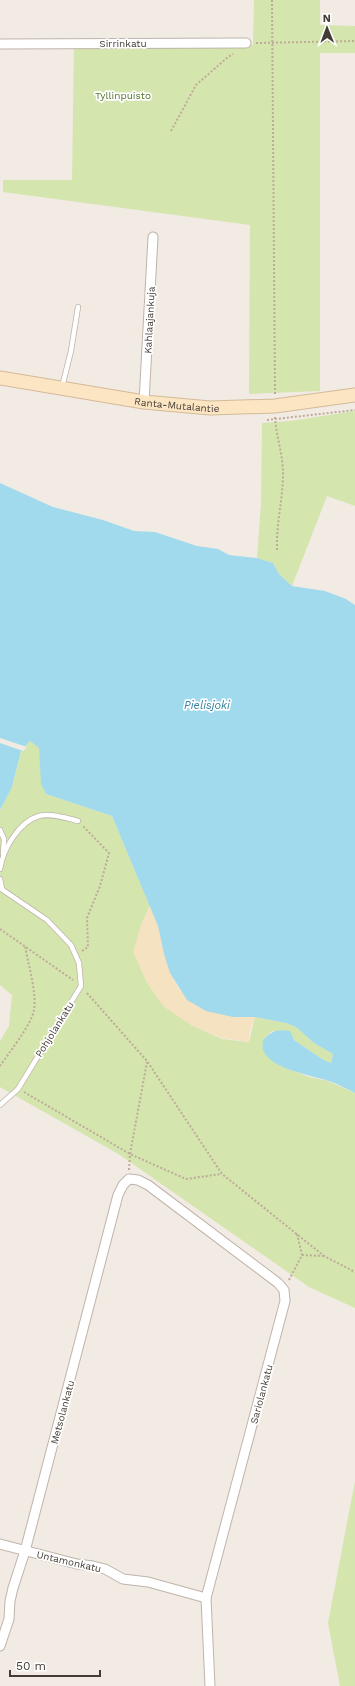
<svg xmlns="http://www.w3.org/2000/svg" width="355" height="1686" font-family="'Work Sans',sans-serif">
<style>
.green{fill:#d5e5ae}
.sand{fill:#f5e2c0}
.water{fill:#a2daed}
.pier{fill:#f1ebe4}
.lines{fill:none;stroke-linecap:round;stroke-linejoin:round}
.lane-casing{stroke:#bfb4aa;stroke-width:6}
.street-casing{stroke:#bfb4aa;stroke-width:11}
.secondary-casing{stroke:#d3ba98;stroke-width:15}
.path{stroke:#beab99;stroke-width:2;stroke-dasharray:2 2;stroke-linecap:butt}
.lane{stroke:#fff;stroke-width:4.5}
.street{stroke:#fff;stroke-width:9}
.secondary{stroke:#fce5c3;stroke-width:13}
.labels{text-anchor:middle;stroke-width:3.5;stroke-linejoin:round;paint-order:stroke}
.street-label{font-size:10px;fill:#433b34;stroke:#fff}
.park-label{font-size:10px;fill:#51722a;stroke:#fff}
.water-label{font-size:11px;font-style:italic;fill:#2f7f9b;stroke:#fff}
</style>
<rect width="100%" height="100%" fill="#f1ebe4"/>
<g class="green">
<path d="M 254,0 L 320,0 L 320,25 L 355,26 L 355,53 L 320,53 L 320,391 L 249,394 L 250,225 L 3,192 L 3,180 L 72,180 L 74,46 L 253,45 Z"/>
<path d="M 355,411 L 355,506 L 327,496 L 292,586 L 279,574 L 273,563 L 257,558 L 261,504 L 262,423 L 290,421 Z"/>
<path d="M 30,741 L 39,748 L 46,794 L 112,816 L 150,906 L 141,925 L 191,1025 L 222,1039 L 249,1042 L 255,1017 L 286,1023 L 296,1027 L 314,1043 L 333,1054 L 331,1063 L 322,1059 L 294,1040 L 272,1031 L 263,1040 L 281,1066 L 309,1077 L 328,1081 L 355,1093 L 355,1308 L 309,1287 L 120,1155 L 0,1087 L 0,1041 L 9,1026 L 12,995 L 0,985 L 0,810 L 12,787 L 21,751 Z"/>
<path d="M 355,1481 L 355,1686 L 340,1686 L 328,1623 Z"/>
</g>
<path class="sand" d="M 150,906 L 158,926 L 164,954 L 170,973 L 180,991 L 242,1017 L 255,1017 L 249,1034 L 249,1042 L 222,1038 L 191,1025 L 164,1007 L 147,983 L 133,952 L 141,925 Z"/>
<path class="water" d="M 0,483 L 53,507 L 103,520 L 134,531 L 155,532 L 197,546 L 218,549 L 229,555 L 257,558 L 273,563 L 279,574 L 292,586 L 325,591 L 346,599 L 355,605 L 355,1093 C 347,1089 338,1084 329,1081 C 312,1075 271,1070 263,1050 C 262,1047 263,1043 263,1040 C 272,1031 277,1029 290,1031 L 294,1040 L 322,1059 L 331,1063 L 333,1054 L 314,1043 L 296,1027 L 286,1023 L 255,1017 L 233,1017 L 206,1011 L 187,1000 L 170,973 L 164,954 L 158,926 L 112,816 L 46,794 L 41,784 L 39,748 L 30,741 L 21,751 L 12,787 L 0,810 Z"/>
<path class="pier" d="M 0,738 L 27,747 L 23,751 L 0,743 Z"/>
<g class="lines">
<g class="lane-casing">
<g id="lane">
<path d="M 62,387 L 71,351 L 78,307"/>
<path d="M 0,830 L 4,839 L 3,854"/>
<path d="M 0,869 C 3,850 18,822 39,816 C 51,813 67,818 78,821"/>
<path d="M 0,879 L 2,889"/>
<path d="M 0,888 L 47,920 L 71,945 L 79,963 L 81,986 L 18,1089 L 0,1105"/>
</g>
</g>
<g class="street-casing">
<g id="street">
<path d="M 0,44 L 246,43"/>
<path d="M 144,402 L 153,237"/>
<path d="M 0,1544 L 77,1564 L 93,1566 L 105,1569 L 123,1579 L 148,1582 L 206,1598"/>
<path d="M 0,1646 L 9,1619 L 10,1601 L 13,1588 L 25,1551 L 118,1195 L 123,1185 L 129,1179 L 138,1180 L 148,1185 L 278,1283 L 284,1290 L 285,1301 L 206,1598 L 210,1686"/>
</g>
</g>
<g class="secondary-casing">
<g id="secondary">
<path id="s1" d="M 0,378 L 144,402 L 210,408 L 275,406 L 355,395"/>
</g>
</g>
<g class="path">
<path d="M 272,0 L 275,395"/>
<path d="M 256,43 L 355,41"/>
<path d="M 171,131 L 196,85 L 228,57 L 233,54"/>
<path d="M 275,417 C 276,436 283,454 283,473 C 283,499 276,524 277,550"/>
<path d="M 267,420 L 355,410"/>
<path d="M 0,929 L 73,980"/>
<path d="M 82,951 L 88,947 L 87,918 L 100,886 L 109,853 L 83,826"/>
<path d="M 87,993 L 147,1061 L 222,1174 L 324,1256 L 355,1272"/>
<path d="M 0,1066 C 8,1054 32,1024 34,1010 C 37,994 28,963 25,946"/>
<path d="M 24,1092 L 130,1154 L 186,1179 L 221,1174"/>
<path d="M 129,1170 L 130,1154 L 147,1062"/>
<path d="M 297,1234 L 302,1255"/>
<path d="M 289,1280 L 302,1255 L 323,1256"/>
</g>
<use href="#lane" class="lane"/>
<use href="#street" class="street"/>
<use href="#secondary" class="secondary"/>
</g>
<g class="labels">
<g class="street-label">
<text x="123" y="47">Sirrinkatu</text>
<text transform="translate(149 320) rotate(-87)" y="4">Kahlaajankuja</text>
<text dy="4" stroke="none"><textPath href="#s1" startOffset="179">Ranta-Mutalantie</textPath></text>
<text transform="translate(54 1029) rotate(-58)" y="4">Pohjolankatu</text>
<text transform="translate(261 1394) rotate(-75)" y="4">Sariolankatu</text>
<text transform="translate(62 1412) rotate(-75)" y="4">Metsolankatu</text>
<text transform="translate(69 1561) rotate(13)" y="4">Untamonkatu</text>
</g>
<g class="park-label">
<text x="123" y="99">Tyllinpuisto</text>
</g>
<g class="water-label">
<text x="207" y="709">Pielisjoki</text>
</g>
</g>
<g transform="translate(327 28) rotate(359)" stroke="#ffffff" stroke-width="3" paint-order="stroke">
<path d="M0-3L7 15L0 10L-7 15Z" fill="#433b34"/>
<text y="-6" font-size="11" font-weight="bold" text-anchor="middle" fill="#433b34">N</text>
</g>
<path d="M10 1670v6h90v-6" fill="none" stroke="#433b34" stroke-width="2"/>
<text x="16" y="1670" font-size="12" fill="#433b34" stroke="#ffffff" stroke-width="3" paint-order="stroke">50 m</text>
</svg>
